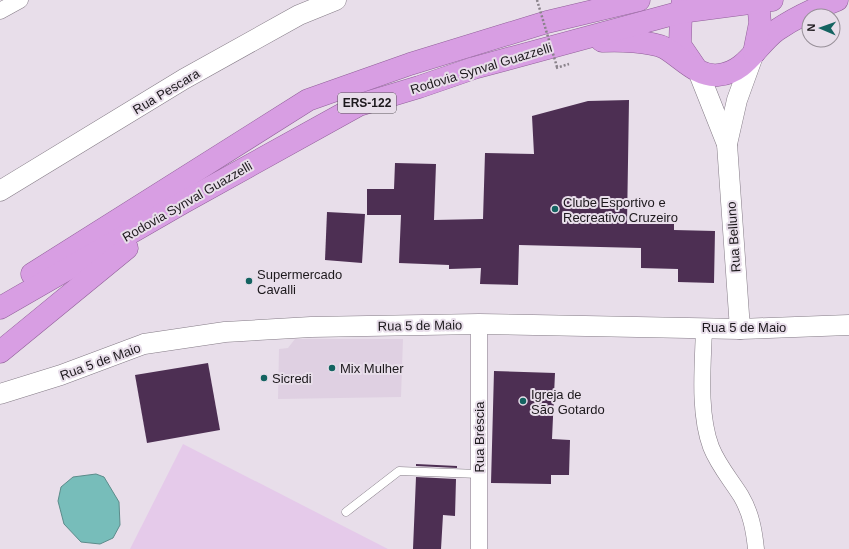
<svg xmlns="http://www.w3.org/2000/svg" width="849" height="549" font-family="Helvetica,sans-serif">
<style>
.built{fill:#dfd0e2}
.green{fill:#e5caea}
.water{fill:#77bdba;stroke:#5c8c8b}
.building{fill:#4d2f53}
.lines{fill:none;stroke-linecap:round;stroke-linejoin:round}
.service-casing{stroke:#847b86;stroke-width:9}
.minor-casing{stroke:#847b86;stroke-width:17}
.tertiary-casing{stroke:#847b86;stroke-width:21}
.trunk-casing{stroke:#905f99;stroke-width:23}
.path{stroke:#89828a;stroke-width:2.5;stroke-dasharray:2 2;stroke-linecap:butt}
.service{stroke:#fff;stroke-width:8}
.minor{stroke:#fff;stroke-width:16}
.tertiary{stroke:#fff;stroke-width:20}
.trunk{stroke:#d89ee3;stroke-width:22}
.path-bridge{stroke:#89828a;stroke-width:2.5;stroke-dasharray:2 2;stroke-linecap:butt}
.poi-dot{fill:#146361;stroke:#e8deea;stroke-width:1.5}
.labels{text-anchor:middle;stroke-width:4;stroke-linejoin:round;paint-order:stroke}
.shield{fill:#e8deea;stroke:#5a545a;stroke-width:1}
.shield-label{font-size:12px;font-weight:bold;fill:#1d191d}
.street-label{font-size:13px;fill:#1d191d;stroke:#e8deea}
.poi-label{font-size:13px;fill:#1d191d;stroke:#e8deea;text-anchor:start}
</style>
<rect width="100%" height="100%" fill="#e8deea"/>
<path class="built" d="M 295,339 L 403,339 L 401,397 L 278,399 L 279,349 L 288,348 Z"/>
<path class="green" d="M 183,444 L 388,549 L 130,549 Z"/>
<path class="water" d="M 96,474 L 104,477 L 119,502 L 120,525 L 113,538 L 100,544 L 81,542 L 64,524 L 58,501 L 61,487 L 73,477 Z"/>
<g class="building">
<path d="M 629,100 L 627,224 L 674,224 L 674,230 L 715,231 L 714,283 L 678,282 L 678,269 L 641,268 L 641,248 L 519,245 L 518,285 L 480,284 L 481,268 L 449,269 L 449,265 L 399,263 L 401,215 L 367,215 L 367,189 L 394,189 L 395,163 L 436,164 L 434,220 L 483,219 L 485,153 L 534,154 L 532,116 L 588,101 Z"/>
<path d="M 327,212 L 365,214 L 362,263 L 325,260 Z"/>
<path d="M 208,363 L 220,430 L 147,443 L 135,375 Z"/>
<path d="M 494,371 L 555,373 L 552,439 L 570,440 L 569,475 L 551,475 L 551,484 L 491,483 Z"/>
<path d="M 416,464 L 457,466 L 457,468 L 416,466 Z"/>
<path d="M 416,477 L 456,479 L 455,516 L 443,515 L 441,549 L 413,549 Z"/>
</g>
<g class="lines">
<g class="service-casing">
<path id="service" d="M 346,512 L 399,471 L 479,474"/>
</g>
<g class="minor-casing">
<g id="minor">
<path d="M 0,11 L 20,0"/>
<path d="M 704,328 C 703,365 698,412 711,447 C 718,465 731,480 741,496 C 751,513 754,530 756,549"/>
<path d="M 479,549 L 479,324"/>
</g>
</g>
<g class="tertiary-casing">
<g id="tertiary">
<path d="M 698,71 L 727,144 L 740,329"/>
<path d="M 727,144 L 737,100 L 754,53"/>
<path d="M 0,191 L 184,79 L 299,15 L 336,0"/>
<path d="M 0,394 L 61,375 L 144,344 L 225,332 L 311,327 L 479,324 L 740,329 L 849,325"/>
</g>
</g>
<g class="trunk-casing">
<g id="trunk">
<path d="M 683,0 L 681,12 L 680,45 L 695,67"/>
<path d="M 602,41 C 618,40 651,41 665,48 C 682,58 697,77 718,75 C 746,73 757,44 777,30 C 796,17 816,8 837,0"/>
<path d="M 754,53 L 760,23 L 758,0"/>
<path d="M 32,274 L 308,100 L 410,64 L 547,22 L 639,0"/>
<path d="M 0,308 L 184,202 L 359,105 L 419,87 L 474,68 L 681,12 L 772,0"/>
<path d="M 0,352 L 127,248"/>
</g>
</g>
<path class="path" d="M 556,68 L 569,64"/>
<use href="#service" class="service"/>
<use href="#minor" class="minor"/>
<use href="#tertiary" class="tertiary"/>
<use href="#trunk" class="trunk"/>
<path class="path-bridge" d="M 537,0 L 557,67"/>
</g>
<g class="poi-dot">
<circle cx="555" cy="209" r="4"/>
<circle cx="249" cy="281" r="4"/>
<circle cx="332" cy="368" r="4"/>
<circle cx="264" cy="378" r="4"/>
<circle cx="523" cy="401" r="4"/>
</g>
<g class="labels">
<rect class="shield" x="338" y="93" width="58" height="20" rx="3"/>
<g class="shield-label">
<text x="367" y="107">ERS-122</text>
</g>
<g class="street-label">
<text transform="translate(481 68) rotate(-17)" y="5">Rodovia Synval Guazzelli</text>
<text transform="translate(166 91) rotate(-31)" y="5">Rua Pescara</text>
<text transform="translate(187 201) rotate(-30)" y="5">Rodovia Synval Guazzelli</text>
<text transform="translate(733 237) rotate(-94)" y="5">Rua Belluno</text>
<text transform="translate(420 325) rotate(-1)" y="5">Rua 5 de Maio</text>
<text x="744" y="332">Rua 5 de Maio</text>
<text transform="translate(100 361) rotate(-20)" y="5">Rua 5 de Maio</text>
<text transform="translate(479 437) rotate(-90)" y="5">Rua Bréscia</text>
</g>
<g class="poi-label">
<text x="563" y="207">Clube Esportivo e<tspan x="563" dy="15">Recreativo Cruzeiro</tspan></text>
<text x="257" y="279">Supermercado<tspan x="257" dy="15">Cavalli</tspan></text>
<text x="340" y="373">Mix Mulher</text>
<text x="272" y="383">Sicredi</text>
<text x="531" y="399">Igreja de<tspan x="531" dy="15">São Gotardo</tspan></text>
</g>
</g>
<g transform="translate(821 28) rotate(272)"><circle r="19" fill="#e8deea" stroke="#978f98"/>
<path d="M0-3L7 15L0 10L-7 15Z" fill="#146361"/>
<text y="-6" font-size="11" font-weight="bold" text-anchor="middle" fill="#1d191d">N</text>
</g>
</svg>
